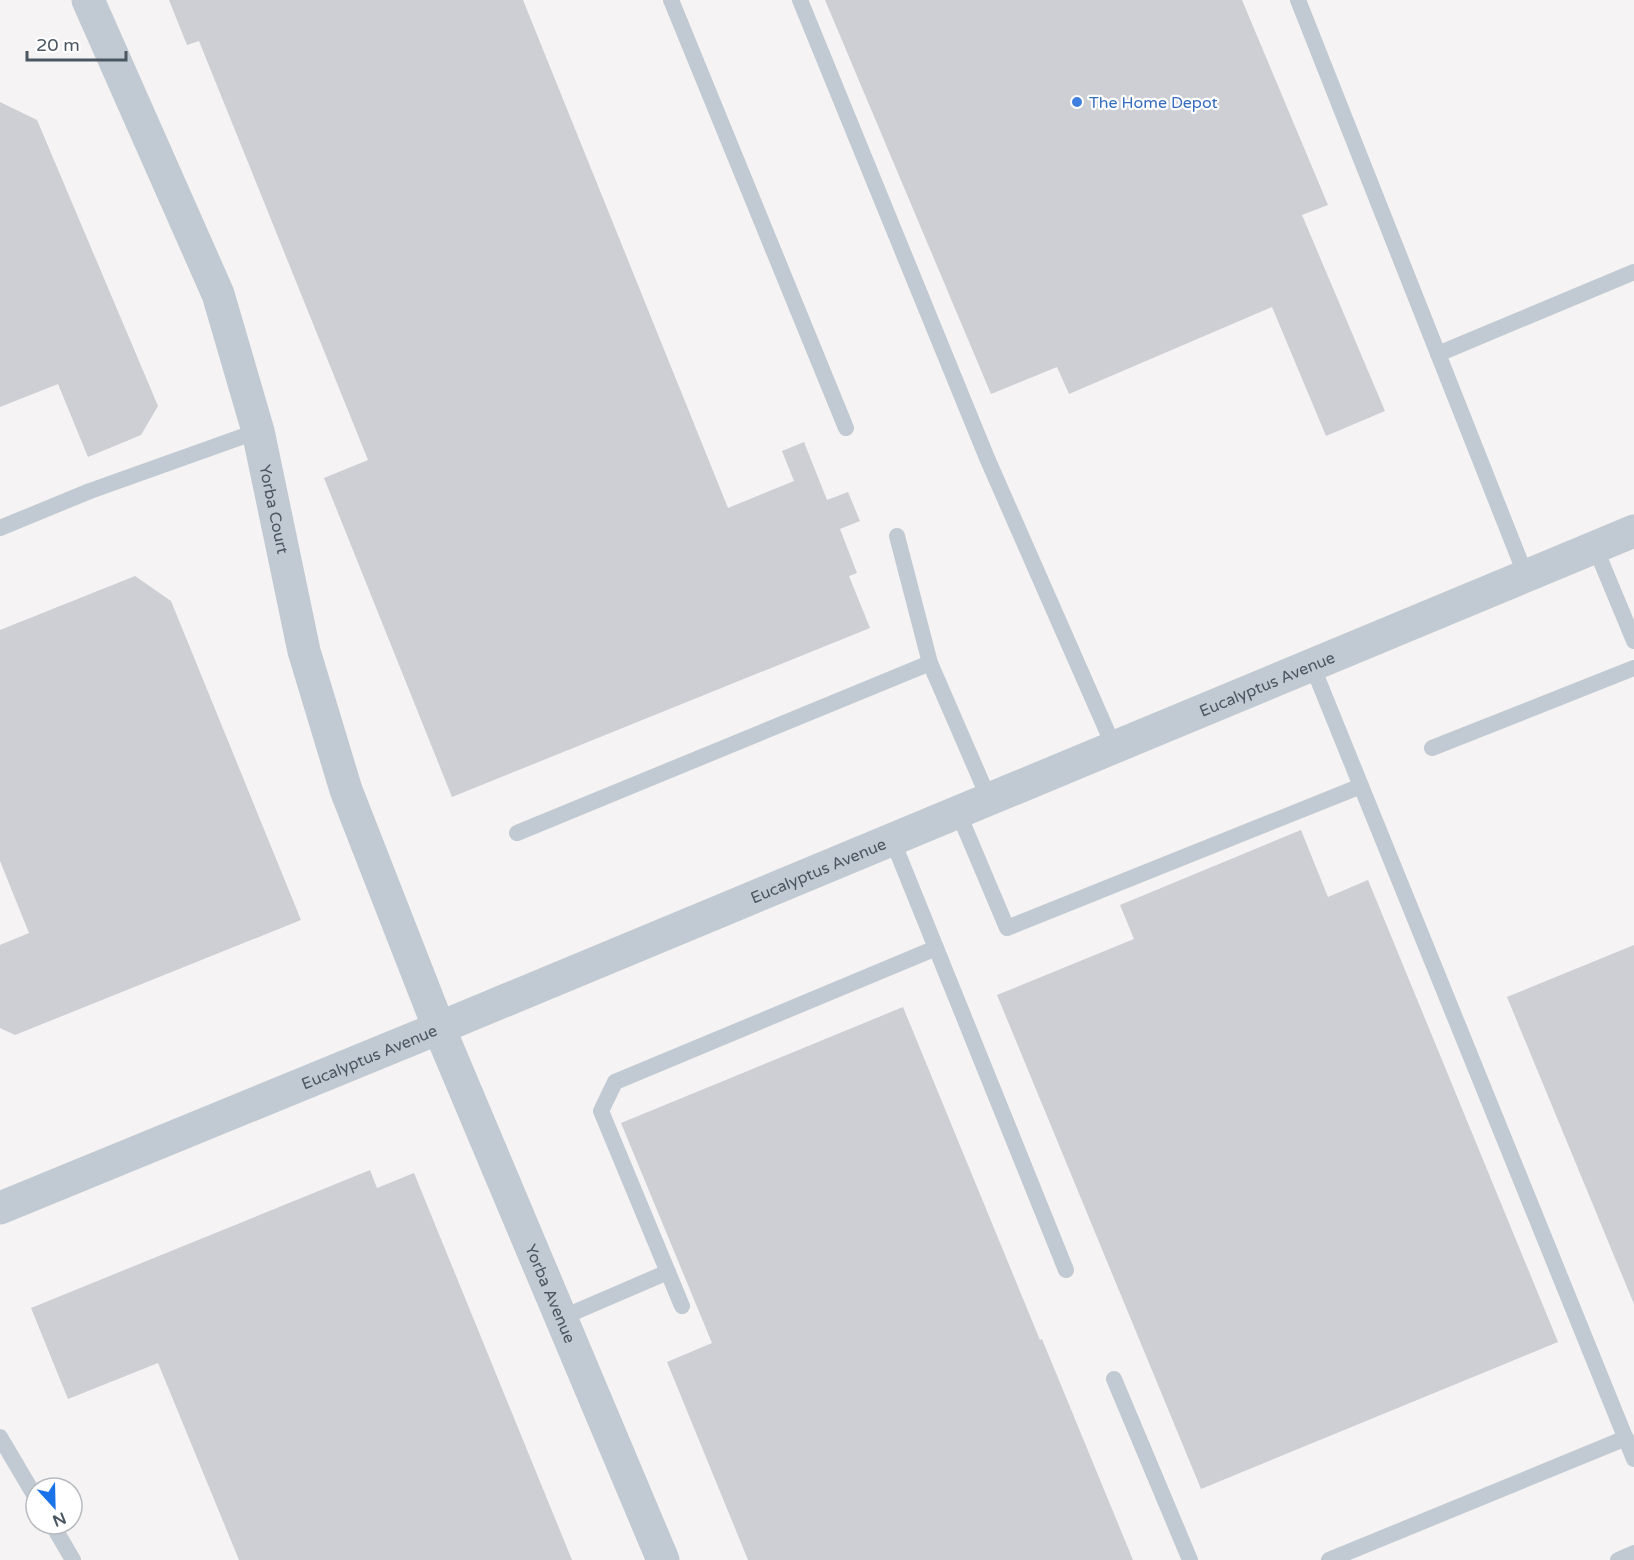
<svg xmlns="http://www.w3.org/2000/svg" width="1634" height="1560" font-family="'Varela Round',sans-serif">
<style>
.building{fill:#cdcfd5}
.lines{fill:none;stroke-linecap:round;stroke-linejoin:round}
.service{stroke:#c1cad2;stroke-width:16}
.minor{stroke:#c1cad2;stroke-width:33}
.tertiary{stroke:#c1cad2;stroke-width:33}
.shop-dot{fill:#3f7fe0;stroke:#fff;stroke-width:2}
.labels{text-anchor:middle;stroke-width:4.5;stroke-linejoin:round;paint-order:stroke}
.shop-label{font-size:16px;fill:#366cbe;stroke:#fff;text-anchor:start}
.street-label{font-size:16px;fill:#4a5661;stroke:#fff}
</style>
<rect width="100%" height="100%" fill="#f5f3f3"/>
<g class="building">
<path d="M 169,0 L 523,0 L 728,508 L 794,481 L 782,451 L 804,442 L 827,500 L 848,492 L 860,521 L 840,529 L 857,573 L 849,576 L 870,628 L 452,797 L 324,478 L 368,460 L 199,41 L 187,45 Z"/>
<path d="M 825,0 L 1242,0 L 1328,205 L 1302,215 L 1385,411 L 1326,436 L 1272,307 L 1069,394 L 1057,367 L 991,394 Z"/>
<path d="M 0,102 L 37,120 L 158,406 L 141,435 L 88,457 L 58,384 L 0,407 Z"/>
<path d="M 135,576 L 171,601 L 301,920 L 15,1035 L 0,1028 L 0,945 L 29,933 L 0,861 L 0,630 Z"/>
<path d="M 1301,830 L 1328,897 L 1368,880 L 1558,1342 L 1201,1489 L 997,995 L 1134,939 L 1120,905 Z"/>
<path d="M 1634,945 L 1634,1304 L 1507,997 Z"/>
<path d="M 903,1007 L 1040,1340 L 1042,1339 L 1133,1560 L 748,1560 L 667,1362 L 712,1343 L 621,1123 Z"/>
<path d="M 370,1170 L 377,1188 L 414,1173 L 572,1560 L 239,1560 L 158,1363 L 68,1399 L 31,1308 Z"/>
</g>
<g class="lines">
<g class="service">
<path d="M 671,0 L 846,428"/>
<path d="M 800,0 L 987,458 L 1114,747"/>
<path d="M 1298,0 L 1526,576"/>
<path d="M 1438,354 L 1634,272"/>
<path d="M 0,528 L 90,491 L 258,431"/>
<path d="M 897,536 L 930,663 L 989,799"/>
<path d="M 1595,547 L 1634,641"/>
<path d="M 1432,748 L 1634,668"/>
<path d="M 1361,786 L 1634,1459"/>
<path d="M 958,812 L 1007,928 L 1361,786 L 1312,665"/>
<path d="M 517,833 L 930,663"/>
<path d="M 936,948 L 1066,1270"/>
<path d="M 682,1306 L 601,1111 L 615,1082 L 936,948 L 892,839"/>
<path d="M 561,1318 L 668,1272"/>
<path d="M 1114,1379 L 1190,1560"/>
<path d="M 0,1437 L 36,1498"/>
<path d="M 52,1524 L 73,1560"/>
<path d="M 1329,1560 L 1626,1438"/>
<path d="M 1618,1560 L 1634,1553"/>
</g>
<path class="minor" id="s1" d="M 88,0 L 218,294 L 258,431 L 304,651 L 346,790 L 439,1028"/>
<g class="tertiary">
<path id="s2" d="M 439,1028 L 663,1560"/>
<path id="s3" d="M 0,1208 L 439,1028 L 1634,531"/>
</g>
</g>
<circle class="shop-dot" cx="1077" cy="102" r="6"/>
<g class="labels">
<g class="shop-label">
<text x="1089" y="108">The Home Depot</text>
</g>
<g class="street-label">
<text dy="6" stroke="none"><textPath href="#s1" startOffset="544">Yorba Court</textPath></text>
<text dy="6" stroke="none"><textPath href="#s3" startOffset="1371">Eucalyptus Avenue</textPath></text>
<text dy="6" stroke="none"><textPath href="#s3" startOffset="885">Eucalyptus Avenue</textPath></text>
<text dy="6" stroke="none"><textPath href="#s3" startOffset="399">Eucalyptus Avenue</textPath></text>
<text dy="6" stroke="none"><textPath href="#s2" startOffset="288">Yorba Avenue</textPath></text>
</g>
</g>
<g transform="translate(54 1506) rotate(158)"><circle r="28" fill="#ffffff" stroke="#b7bbc0" stroke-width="1.5"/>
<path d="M0-4.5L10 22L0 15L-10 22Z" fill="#1a73e8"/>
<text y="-9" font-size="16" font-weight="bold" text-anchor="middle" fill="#4a5661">N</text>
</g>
<path d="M27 51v9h99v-9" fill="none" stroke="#4a5661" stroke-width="3"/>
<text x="36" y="51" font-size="18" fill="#4a5661" stroke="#ffffff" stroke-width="4.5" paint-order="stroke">20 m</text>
</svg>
